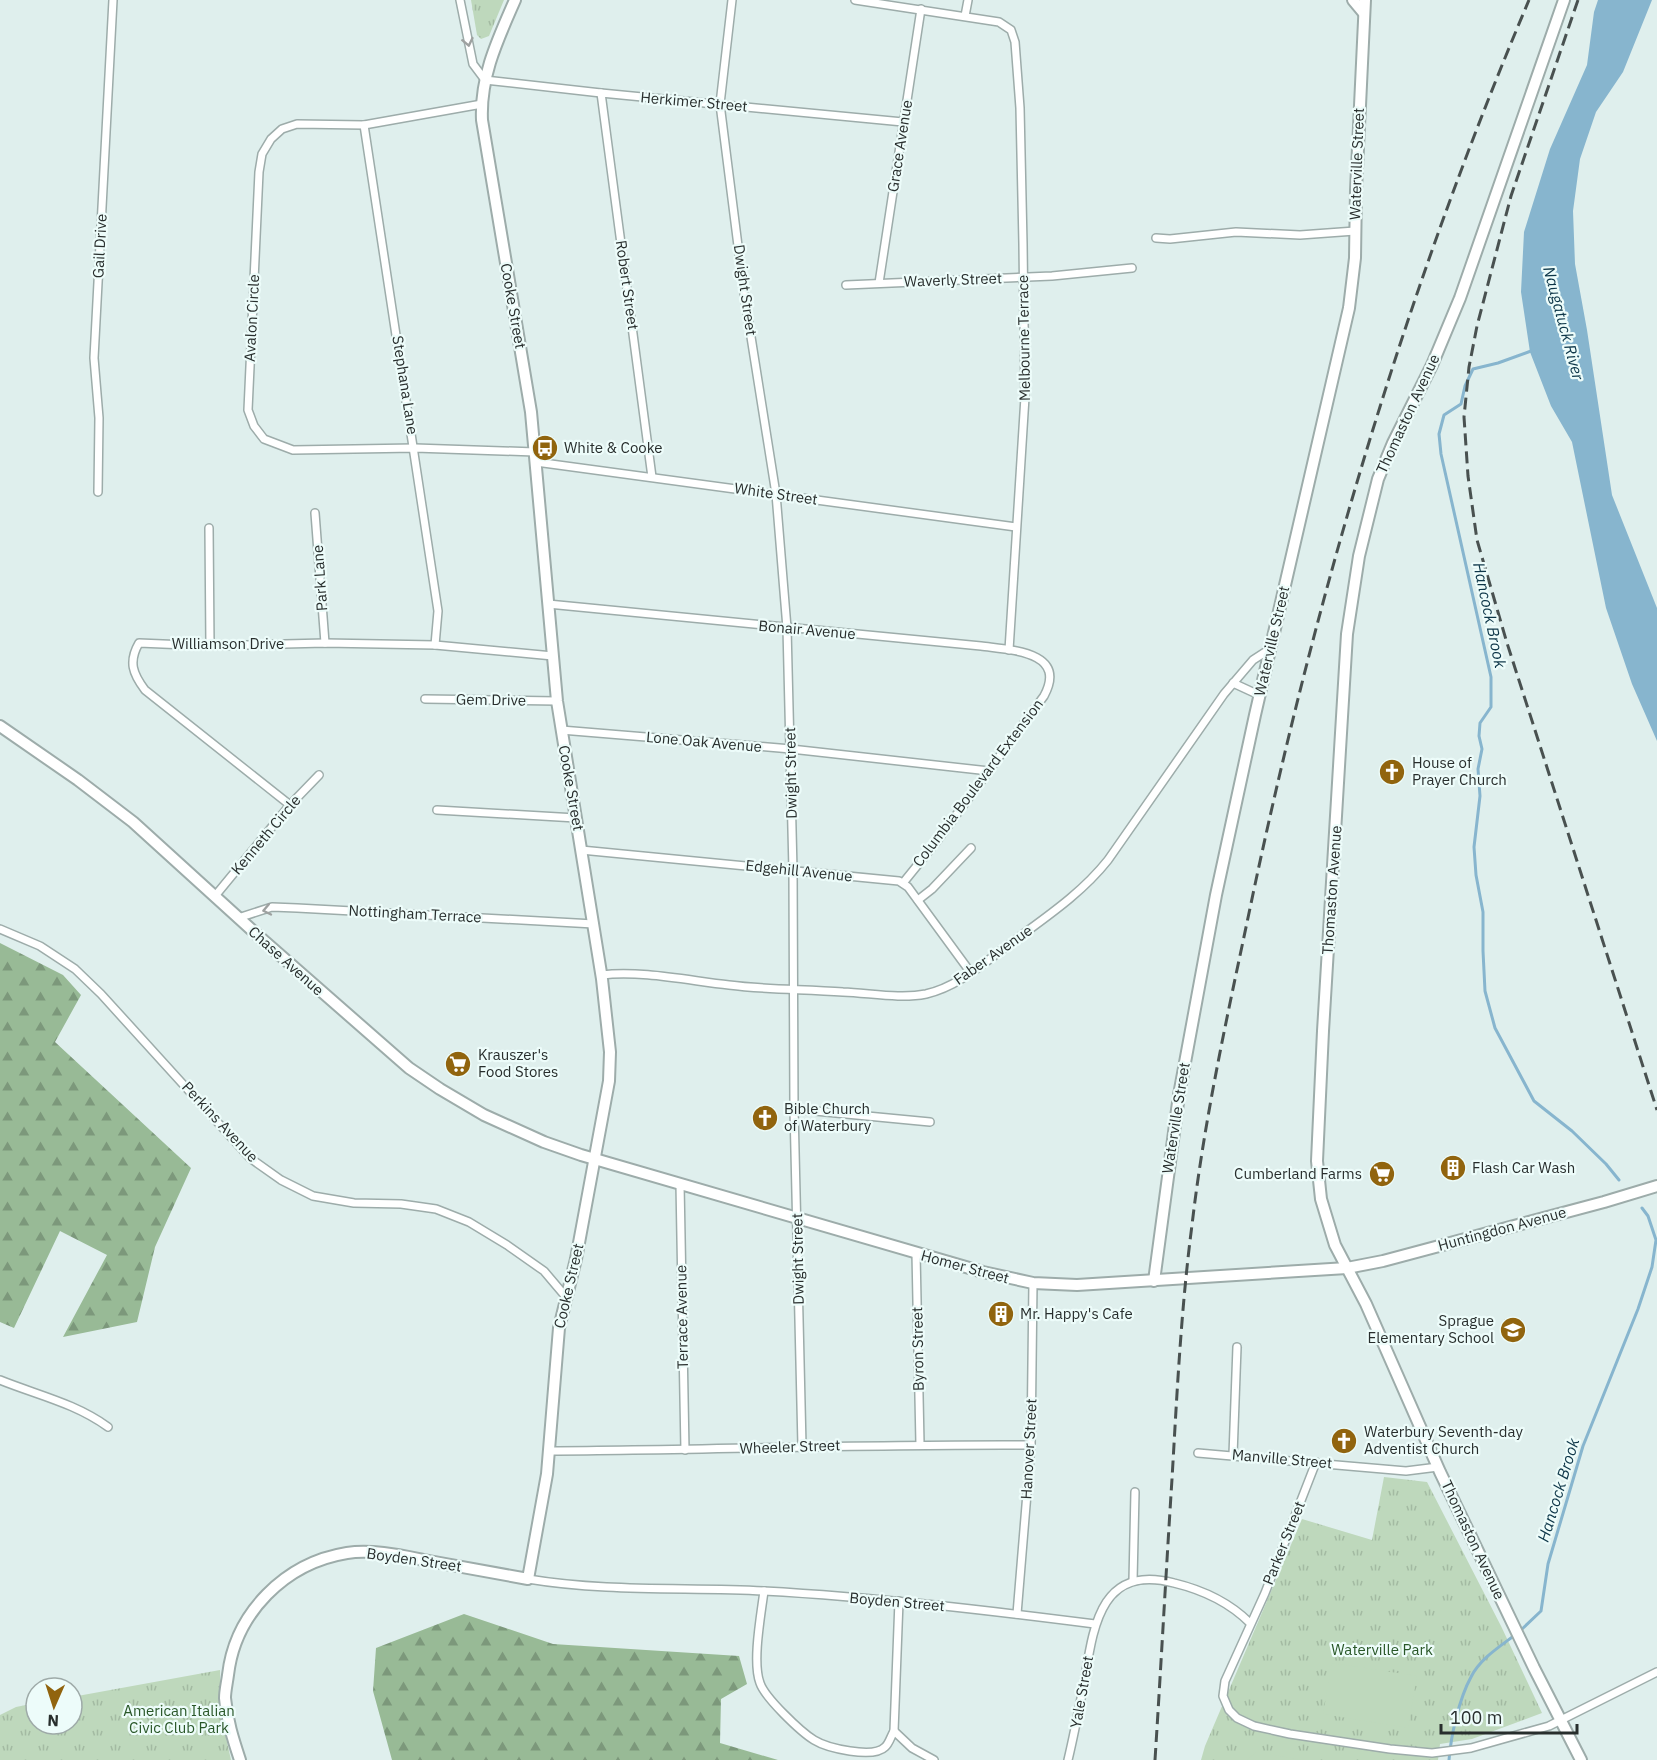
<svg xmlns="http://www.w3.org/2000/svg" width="1657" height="1760" font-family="'IBM Plex Sans',sans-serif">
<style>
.grass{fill:url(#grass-tufts)}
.forest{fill:url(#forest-firs)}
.garden{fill:#bed8bc}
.water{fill:#87b5ce}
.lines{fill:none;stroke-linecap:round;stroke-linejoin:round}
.stream{stroke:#87b5ce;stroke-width:3}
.street-casing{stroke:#9dacaa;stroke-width:10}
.secondary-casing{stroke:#9dacaa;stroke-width:14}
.street{stroke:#fff;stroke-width:7}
.secondary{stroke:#fff;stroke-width:10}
.rail{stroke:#495150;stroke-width:3;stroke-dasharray:12 6;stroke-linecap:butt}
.oneway{stroke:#9ea1a0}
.labels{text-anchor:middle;stroke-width:4.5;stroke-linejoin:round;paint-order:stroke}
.street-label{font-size:15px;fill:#282e2d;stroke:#edfcfa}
.poi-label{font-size:15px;fill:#282e2d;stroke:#edfcfa;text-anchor:start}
.park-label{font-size:15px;fill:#295728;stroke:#edfcfa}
.water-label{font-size:16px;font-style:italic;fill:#0d3648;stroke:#edfcfa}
</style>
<defs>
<pattern id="grass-tufts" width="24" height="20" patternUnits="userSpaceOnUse" patternTransform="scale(1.5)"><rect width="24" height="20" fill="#bed8bc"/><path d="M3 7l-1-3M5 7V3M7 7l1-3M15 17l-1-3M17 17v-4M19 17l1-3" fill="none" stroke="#a3baa2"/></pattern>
<pattern id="forest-firs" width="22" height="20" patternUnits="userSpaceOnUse" patternTransform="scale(1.5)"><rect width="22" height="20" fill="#98ba96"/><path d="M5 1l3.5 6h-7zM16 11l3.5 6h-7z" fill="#7c987b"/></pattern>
</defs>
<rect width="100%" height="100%" fill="#dfefed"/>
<g class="grass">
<path d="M 471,0 L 504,0 L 489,36 L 481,39 L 477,35 Z"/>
<path d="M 1384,1477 L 1427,1482 L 1501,1626 L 1542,1713 L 1472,1739 L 1440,1744 L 1438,1760 L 1201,1760 L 1205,1746 L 1302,1519 L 1372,1540 Z"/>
<path d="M 220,1670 L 221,1715 L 231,1760 L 0,1760 L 0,1715 L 16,1707 L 36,1703 L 36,1724 L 72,1724 L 72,1697 Z"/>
</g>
<g class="forest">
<path d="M 0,943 L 63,975 L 81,995 L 55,1042 L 191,1168 L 155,1247 L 137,1322 L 63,1337 L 107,1255 L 60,1231 L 14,1328 L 0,1322 Z"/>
<path d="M 464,1614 L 553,1644 L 739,1656 L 747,1684 L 721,1699 L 720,1743 L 778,1760 L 392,1760 L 373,1691 L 376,1648 Z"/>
</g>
<g class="garden">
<path d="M 1332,1663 L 1417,1676 L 1408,1728 L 1323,1714 Z"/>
<path d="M 1257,1752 L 1303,1760 L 1246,1760 Z"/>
</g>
<path class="water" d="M 1598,0 L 1652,0 L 1623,72 L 1596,112 L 1580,159 L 1573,211 L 1575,264 L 1587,330 L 1612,495 L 1657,608 L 1657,741 L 1632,684 L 1606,608 L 1572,442 L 1551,406 L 1530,352 L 1521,292 L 1524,232 L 1550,149 L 1587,65 L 1594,12 Z"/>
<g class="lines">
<g class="stream">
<path d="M 1531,351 L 1498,363 L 1473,369 L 1465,386 L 1461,404 L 1444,415 L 1439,434 L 1441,454 L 1491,677 L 1491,707 L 1480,723 L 1479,736 L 1482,749 L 1478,769 L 1480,796 L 1474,847 L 1476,875 L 1483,912 L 1483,951 L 1485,991 L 1495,1028 L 1534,1101 L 1572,1131 L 1606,1164 L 1619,1180"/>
<path d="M 1520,1631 L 1541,1611 L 1548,1564 L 1583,1446 L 1638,1309 L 1652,1267 L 1656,1240 L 1648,1216 L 1642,1208"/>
<path d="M 1449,1760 C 1451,1735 1459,1699 1471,1677 C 1480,1659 1499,1647 1515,1635"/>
</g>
<g class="street-casing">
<g id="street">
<path d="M 460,0 L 473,64 L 485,80 L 601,93 L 903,122"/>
<path d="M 732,0 L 720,104 L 744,293 L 776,494 L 787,628 L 793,870 L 794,1109 L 802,1446"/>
<path d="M 855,0 L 999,22 L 1011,30 L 1015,42 L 1020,108 L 1023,244 L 1025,397 L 1009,650"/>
<path d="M 965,16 L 968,0"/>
<path d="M 601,93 L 652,477"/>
<path d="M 482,104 L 364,125 L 297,124 L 282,129 L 271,139 L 262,154 L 259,172 L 248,410 L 254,426 L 264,439 L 293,450 L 415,448 L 535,452"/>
<path d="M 364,125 L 438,611 L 435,645"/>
<path d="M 1156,238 L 1170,239 L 1236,232 L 1300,235 L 1355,231"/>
<path d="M 879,283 L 921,9"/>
<path d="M 846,285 L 1052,276 L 1132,268"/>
<path d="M 536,462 L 1016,527"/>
<path d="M 98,492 L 99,418 L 94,358 L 113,0"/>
<path d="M 315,513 L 325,643"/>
<path d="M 209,528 L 210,646"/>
<path d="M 548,604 L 981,646 C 1010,650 1068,651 1044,696 L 937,841 L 903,883"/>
<path d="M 1233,683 L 1259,695"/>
<path d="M 425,699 L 557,701"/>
<path d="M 561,730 L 791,749 L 989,771"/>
<path d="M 290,805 L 145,690 C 133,674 128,662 139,643 L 210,646 L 325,643 L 435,645 L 553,656"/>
<path d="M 437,810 L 576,818"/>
<path d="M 581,850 L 899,881 L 908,887 L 971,973"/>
<path d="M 215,896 L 290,805 L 319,775"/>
<path d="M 918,900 L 932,889 L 971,848"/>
<path d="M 238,918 L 272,907 L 297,908 L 594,924"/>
<path d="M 0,929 L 40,946 L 75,969 L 101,994 L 250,1158 L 281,1180 L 313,1196 L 354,1203 L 401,1204 L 436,1209 L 469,1222 L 507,1245 L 544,1271 L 566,1297"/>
<path d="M 602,975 C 640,970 691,981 729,985 C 768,990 805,989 843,992 C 870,993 900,999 926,994 C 958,987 985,962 1011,943 C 1046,917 1081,894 1108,860 L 1224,694 L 1253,660 L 1270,649"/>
<path d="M 794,1109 L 930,1122"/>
<path d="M 680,1184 L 685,1450"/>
<path d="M 916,1253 L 920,1444"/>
<path d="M 0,1380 C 37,1395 75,1403 108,1427"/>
<path d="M 549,1451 C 710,1450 870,1444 1031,1445"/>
<path d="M 1198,1453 L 1406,1471 L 1438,1467"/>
<path d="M 1233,1455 L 1237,1347"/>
<path d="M 1316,1462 L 1265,1593 L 1225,1681 L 1223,1696 L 1229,1710 L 1237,1718 L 1254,1726 L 1290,1734 L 1390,1749 L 1432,1753 L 1471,1748 L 1549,1726 L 1657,1672"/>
<path d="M 528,1579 C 606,1592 685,1587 764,1591 C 875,1597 985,1610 1095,1624"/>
<path d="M 1133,1581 L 1135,1492"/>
<path d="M 764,1591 C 761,1615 752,1662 760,1683 C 765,1698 801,1732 814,1740 C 827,1748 873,1759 885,1747 C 889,1744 891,1736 894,1731 L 912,1748 L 934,1760"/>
<path d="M 1017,1614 L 1031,1445 L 1033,1283"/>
<path d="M 894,1731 L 899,1601"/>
<path d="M 1068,1760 C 1074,1735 1079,1709 1084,1683 C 1093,1630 1099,1563 1174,1583 C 1203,1590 1229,1602 1250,1623"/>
</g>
</g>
<g class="secondary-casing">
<g id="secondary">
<path d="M 1353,0 L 1363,12"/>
<path d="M 1564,0 L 1460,298 L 1432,365 L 1393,443 L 1378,479 L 1359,556 L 1347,634 L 1323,1031 L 1317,1161 L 1321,1199 L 1335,1245 L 1366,1304 L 1440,1472 L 1534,1668 L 1581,1760"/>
<path d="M 0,726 L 78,780 L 133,822 L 264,941 L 409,1068 L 440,1089 L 484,1115 L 544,1142 L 581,1155 L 983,1272 L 1033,1283 L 1077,1285 L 1347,1268 L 1383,1261 L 1604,1202 L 1657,1186"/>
<path d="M 1154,1281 L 1179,1095 L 1216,895 L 1255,715 L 1349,308 L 1355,258 L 1356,190 L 1365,0"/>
<path d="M 240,1760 C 233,1739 227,1720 225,1698 C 225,1691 227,1683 228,1675 C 235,1613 285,1563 347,1553 C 373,1549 403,1556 429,1561 C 462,1567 495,1573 528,1579 L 547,1474 L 559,1328 L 576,1259 L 609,1081 L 610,1052 L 602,979 L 557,701 L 531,412 L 482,120 C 480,76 498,39 515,0"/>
</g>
</g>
<use href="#street" class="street"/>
<use href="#secondary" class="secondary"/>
<g class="rail">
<path d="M 1578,0 L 1511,196 L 1477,326 L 1469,367 L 1464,417 L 1468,476 L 1477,540 L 1507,643 L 1657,1110"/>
<path d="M 1155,1760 C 1161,1666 1166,1572 1172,1479 C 1177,1394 1181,1309 1192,1225 C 1205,1113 1230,1004 1253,894 C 1318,588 1407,288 1529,0"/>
</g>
</g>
<defs><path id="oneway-chevron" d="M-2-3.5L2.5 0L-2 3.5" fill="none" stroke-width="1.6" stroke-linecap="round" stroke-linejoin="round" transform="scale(1.5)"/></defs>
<g class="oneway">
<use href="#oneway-chevron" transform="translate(468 42) rotate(78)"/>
<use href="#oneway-chevron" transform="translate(267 910) rotate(168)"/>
</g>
<defs>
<g id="bus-disc" transform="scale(1.35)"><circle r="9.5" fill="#91640e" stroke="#edfcfa"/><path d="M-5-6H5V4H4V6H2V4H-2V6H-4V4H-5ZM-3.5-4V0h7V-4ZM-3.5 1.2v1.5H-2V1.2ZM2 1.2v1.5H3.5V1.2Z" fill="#fff"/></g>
<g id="church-disc" transform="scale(1.35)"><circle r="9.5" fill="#91640e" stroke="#edfcfa"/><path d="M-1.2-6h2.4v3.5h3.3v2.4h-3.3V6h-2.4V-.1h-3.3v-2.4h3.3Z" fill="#fff"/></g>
<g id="supermarket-disc" transform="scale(1.35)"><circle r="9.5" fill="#91640e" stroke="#edfcfa"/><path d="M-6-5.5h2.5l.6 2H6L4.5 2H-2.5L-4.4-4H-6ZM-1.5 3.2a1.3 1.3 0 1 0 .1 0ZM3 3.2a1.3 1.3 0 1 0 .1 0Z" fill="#fff"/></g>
<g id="building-disc" transform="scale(1.35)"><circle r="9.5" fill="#91640e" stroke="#edfcfa"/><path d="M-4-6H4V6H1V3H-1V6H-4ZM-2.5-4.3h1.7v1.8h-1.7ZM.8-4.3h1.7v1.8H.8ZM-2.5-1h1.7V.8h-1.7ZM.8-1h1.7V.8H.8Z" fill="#fff"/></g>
<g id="school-disc" transform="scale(1.35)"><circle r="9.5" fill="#91640e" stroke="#edfcfa"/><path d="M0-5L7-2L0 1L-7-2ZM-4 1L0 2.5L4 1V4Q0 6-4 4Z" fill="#fff"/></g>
</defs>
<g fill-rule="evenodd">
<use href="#bus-disc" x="545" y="448"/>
<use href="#church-disc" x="1392" y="772"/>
<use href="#supermarket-disc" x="458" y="1064"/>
<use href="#church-disc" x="765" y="1118"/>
<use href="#building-disc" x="1453" y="1168"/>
<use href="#supermarket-disc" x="1382" y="1174"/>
<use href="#building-disc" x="1001" y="1314"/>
<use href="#school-disc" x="1513" y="1330"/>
<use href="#church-disc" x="1344" y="1441"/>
</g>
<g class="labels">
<g class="street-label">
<text transform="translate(694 102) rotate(5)" y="5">Herkimer Street</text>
<text transform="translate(900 146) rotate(-81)" y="5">Grace Avenue</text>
<text transform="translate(1357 164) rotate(-88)" y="5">Waterville Street</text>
<text transform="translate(100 246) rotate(-87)" y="5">Gail Drive</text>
<text transform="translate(953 280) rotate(-2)" y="5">Waverly Street</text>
<text transform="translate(627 285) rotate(82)" y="5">Robert Street</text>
<text transform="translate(745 290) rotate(82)" y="5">Dwight Street</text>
<text transform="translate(513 306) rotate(80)" y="5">Cooke Street</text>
<text transform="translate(252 318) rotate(-87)" y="5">Avalon Circle</text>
<text transform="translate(1024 338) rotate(-91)" y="5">Melbourne Terrace</text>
<text transform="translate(405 385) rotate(81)" y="5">Stephana Lane</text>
<text transform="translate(1408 414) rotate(-65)" y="5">Thomaston Avenue</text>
<text transform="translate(776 494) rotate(8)" y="5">White Street</text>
<text transform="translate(320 578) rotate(-94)" y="5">Park Lane</text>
<text transform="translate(807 630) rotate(5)" y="5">Bonair Avenue</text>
<text transform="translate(1272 641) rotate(-77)" y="5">Waterville Street</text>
<text x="228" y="649">Williamson Drive</text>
<text transform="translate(491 700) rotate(1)" y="5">Gem Drive</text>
<text transform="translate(704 742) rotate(5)" y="5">Lone Oak Avenue</text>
<text transform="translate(791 773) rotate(-91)" y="5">Dwight Street</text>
<text transform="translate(978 783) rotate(-53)" y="5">Columbia Boulevard Extension</text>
<text transform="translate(571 788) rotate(80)" y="5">Cooke Street</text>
<text transform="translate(266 835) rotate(-50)" y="5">Kenneth Circle</text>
<text transform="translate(799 871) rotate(6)" y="5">Edgehill Avenue</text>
<text transform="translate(1332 890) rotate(-86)" y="5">Thomaston Avenue</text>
<text transform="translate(415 914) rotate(3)" y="5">Nottingham Terrace</text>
<text transform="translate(993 955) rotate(-35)" y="5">Faber Avenue</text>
<text transform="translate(286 961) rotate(42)" y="5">Chase Avenue</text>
<text transform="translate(1176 1118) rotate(-81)" y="5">Waterville Street</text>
<text transform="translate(220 1122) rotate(47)" y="5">Perkins Avenue</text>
<text transform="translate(1502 1229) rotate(-15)" y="5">Huntingdon Avenue</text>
<text transform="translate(798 1259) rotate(-91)" y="5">Dwight Street</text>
<text transform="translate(965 1267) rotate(15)" y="5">Homer Street</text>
<text transform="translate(569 1286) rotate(-77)" y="5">Cooke Street</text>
<text transform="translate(682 1317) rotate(-91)" y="5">Terrace Avenue</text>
<text transform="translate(918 1349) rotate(-91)" y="5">Byron Street</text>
<text transform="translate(790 1447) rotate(-2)" y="5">Wheeler Street</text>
<text transform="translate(1029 1449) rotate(-87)" y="5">Hanover Street</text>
<text transform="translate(1282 1459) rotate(5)" y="5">Manville Street</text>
<text transform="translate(1473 1540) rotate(65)" y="5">Thomaston Avenue</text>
<text transform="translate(1284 1543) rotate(-68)" y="5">Parker Street</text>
<text transform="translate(414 1560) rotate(8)" y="5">Boyden Street</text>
<text transform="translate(897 1602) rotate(5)" y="5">Boyden Street</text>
<text transform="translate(1082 1692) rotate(-80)" y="5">Yale Street</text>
</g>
<g class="poi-label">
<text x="564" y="453">White &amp; Cooke</text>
<text x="1412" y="768">House of<tspan x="1412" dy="17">Prayer Church</tspan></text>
<text x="478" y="1060">Krauszer's<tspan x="478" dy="17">Food Stores</tspan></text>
<text x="784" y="1114">Bible Church<tspan x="784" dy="17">of Waterbury</tspan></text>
<text x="1472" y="1173">Flash Car Wash</text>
<text x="1362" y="1179" text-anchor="end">Cumberland Farms</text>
<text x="1020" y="1319">Mr. Happy's Cafe</text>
<text x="1494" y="1326" text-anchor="end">Sprague<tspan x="1494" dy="17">Elementary School</tspan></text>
<text x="1364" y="1437">Waterbury Seventh-day<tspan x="1364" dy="17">Adventist Church</tspan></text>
</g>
<g class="park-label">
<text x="1382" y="1655">Waterville Park</text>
<text x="179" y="1716">American Italian<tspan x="179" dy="17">Civic Club Park</tspan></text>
</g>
<g class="water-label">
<text transform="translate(1564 323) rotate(75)" y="6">Naugatuck River</text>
<text transform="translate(1490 615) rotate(78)" y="6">Hancock Brook</text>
<text transform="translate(1558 1490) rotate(-73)" y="6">Hancock Brook</text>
</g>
</g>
<g transform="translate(54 1706) rotate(183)"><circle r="28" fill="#edfcfa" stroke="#9eaaa8" stroke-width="1.5"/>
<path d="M0-4.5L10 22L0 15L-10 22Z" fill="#91640e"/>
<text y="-9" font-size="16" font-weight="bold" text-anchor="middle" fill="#282e2d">N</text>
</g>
<path d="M1441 1724v9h136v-9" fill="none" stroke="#282e2d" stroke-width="3"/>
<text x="1450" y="1724" font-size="18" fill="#282e2d" stroke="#edfcfa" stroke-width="4.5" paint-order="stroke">100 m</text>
</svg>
